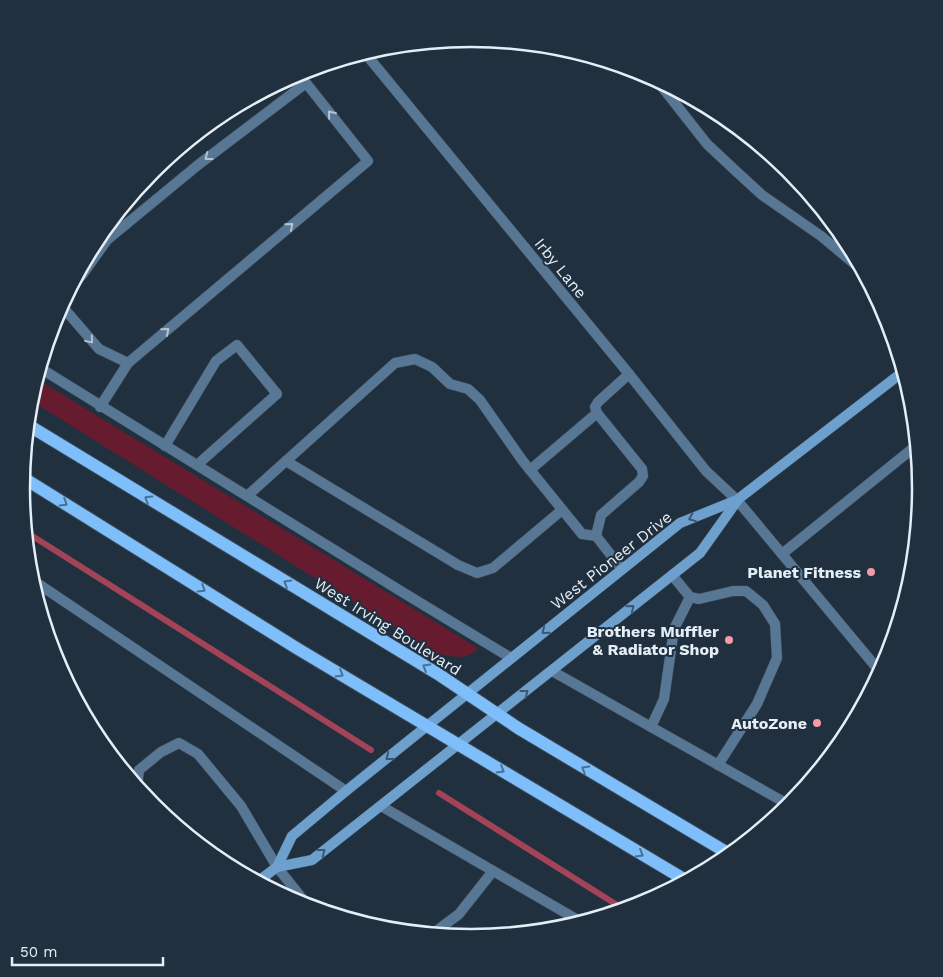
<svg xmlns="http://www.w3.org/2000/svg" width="943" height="977" font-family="'Work Sans',sans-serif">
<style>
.grass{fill:#661b2f}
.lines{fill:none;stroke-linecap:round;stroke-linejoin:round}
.stream{stroke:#a34358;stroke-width:6}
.service-casing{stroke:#3b4b59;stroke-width:11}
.minor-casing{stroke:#3b4b59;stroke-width:11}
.tertiary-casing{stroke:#3b4b59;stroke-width:11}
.secondary-casing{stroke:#3b4b59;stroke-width:11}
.primary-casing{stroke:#3b4b59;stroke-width:14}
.service{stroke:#587794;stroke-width:10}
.minor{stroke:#587794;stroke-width:10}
.tertiary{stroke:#587794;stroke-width:10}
.secondary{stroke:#6ea0ce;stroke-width:10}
.primary{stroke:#7ebffb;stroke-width:12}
.oneway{stroke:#b3c4d4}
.oneway2{stroke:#4a7094}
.oneway3{stroke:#3b5771}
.poi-dot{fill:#f39aa9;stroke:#20303f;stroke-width:2}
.labels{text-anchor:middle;stroke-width:4;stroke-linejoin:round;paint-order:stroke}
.street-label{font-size:16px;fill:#e4eef7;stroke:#20303f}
.poi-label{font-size:16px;font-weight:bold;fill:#e4eef7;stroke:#20303f;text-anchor:end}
.rim{fill:none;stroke:#e4eef7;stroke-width:2.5}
</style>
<rect width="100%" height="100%" fill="#20303f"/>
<path class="grass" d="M 37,379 L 478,648 C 467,662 450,656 435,653 L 30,400 Z"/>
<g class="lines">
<g class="stream">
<path d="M 26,532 L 371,750"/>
<path d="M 439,793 L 625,910"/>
</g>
<g class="service-casing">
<g id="service">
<path d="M 72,285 L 82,275 L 107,240 L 198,165 L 306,83 L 368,161 L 128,363 L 100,407"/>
<path d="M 61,305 L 99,349 L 128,363"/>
<path d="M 165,446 L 216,361 L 237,345 L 277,394 L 197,465"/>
<path d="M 286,461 L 458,565 L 477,573 L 493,568 L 562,510"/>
<path d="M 530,470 L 597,413"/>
<path d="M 247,496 L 395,363 L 415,359 L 432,367 L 450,384 L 468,389 L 480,400 L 522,460 L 582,534 L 596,536 L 622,569"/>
<path d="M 737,500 L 881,673"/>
<path d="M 596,536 L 601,515 L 639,482 L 643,476 L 642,469 L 597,413 L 595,407 L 598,402 L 629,374"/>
<path d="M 782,554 L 917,445"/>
<path d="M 672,575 L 690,597 L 699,599 L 733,591 L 746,591 L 763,605 L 775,624 L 777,658 L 757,704 L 718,765"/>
<path d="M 651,727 L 664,699 L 674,629 L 690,597"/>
<path d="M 137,787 L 139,770 L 161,752 L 179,743 L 198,754 L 241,806 L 277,867 L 309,907"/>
<path d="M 431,935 L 459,914 L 493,871"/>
</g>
</g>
<g class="minor-casing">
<path id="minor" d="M 655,78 L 707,144 L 738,173 L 762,195 L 821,236 L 863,271"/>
</g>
<g class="tertiary-casing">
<g id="tertiary">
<path d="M 365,53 L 629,374 L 706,471 L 737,500"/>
<path d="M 40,368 L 399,590 L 511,658"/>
<path d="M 31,579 L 346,791"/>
<path d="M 552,671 L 791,806"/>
<path d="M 381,806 L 583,923"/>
</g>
</g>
<g class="secondary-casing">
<g id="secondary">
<path d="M 277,867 L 312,860 L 700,553 L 737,501"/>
<path d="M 257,882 L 277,867 L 292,836 L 346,791 L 680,523 L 737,500 L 904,371"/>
</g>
</g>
<g class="primary-casing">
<g id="primary">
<path d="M 28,425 L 438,674 L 518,728 L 731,855"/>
<path d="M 22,477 L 298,649 L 687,881"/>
</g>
</g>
<use href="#service" class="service"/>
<use href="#minor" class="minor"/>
<use href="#tertiary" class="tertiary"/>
<use href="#secondary" class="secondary"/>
<use href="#primary" class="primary"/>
</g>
<defs><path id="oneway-chevron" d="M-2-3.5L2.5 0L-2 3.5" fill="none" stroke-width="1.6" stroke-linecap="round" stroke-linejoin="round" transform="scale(1.25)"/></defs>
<g class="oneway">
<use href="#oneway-chevron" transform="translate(331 114) rotate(-129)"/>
<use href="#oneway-chevron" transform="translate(208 157) rotate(143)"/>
<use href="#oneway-chevron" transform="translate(290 226) rotate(-40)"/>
<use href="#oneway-chevron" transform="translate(166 331) rotate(-40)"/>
<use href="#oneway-chevron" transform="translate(90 340) rotate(50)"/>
</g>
<g class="oneway2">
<use href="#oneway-chevron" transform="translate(148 499) rotate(-148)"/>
<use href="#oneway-chevron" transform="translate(64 503) rotate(32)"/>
<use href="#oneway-chevron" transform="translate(287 583) rotate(-149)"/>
<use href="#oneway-chevron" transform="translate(202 589) rotate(32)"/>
<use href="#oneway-chevron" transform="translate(426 667) rotate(-149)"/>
<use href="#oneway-chevron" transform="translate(340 674) rotate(31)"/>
<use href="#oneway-chevron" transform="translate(585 769) rotate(-149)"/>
<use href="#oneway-chevron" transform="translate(501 770) rotate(31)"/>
<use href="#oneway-chevron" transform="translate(640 854) rotate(31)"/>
</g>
<g class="oneway3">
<use href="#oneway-chevron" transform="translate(692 518) rotate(158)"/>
<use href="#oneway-chevron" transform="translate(631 608) rotate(-39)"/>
<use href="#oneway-chevron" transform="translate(545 631) rotate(141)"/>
<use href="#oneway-chevron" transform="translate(525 693) rotate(-38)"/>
<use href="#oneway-chevron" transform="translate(389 757) rotate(142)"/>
<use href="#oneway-chevron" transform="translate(322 852) rotate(-38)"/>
</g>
<g class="poi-dot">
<circle cx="871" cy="572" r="5"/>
<circle cx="729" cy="640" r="5"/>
<circle cx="817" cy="723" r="5"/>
</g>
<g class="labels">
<g class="street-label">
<text transform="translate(561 268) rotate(51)" y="6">Irby Lane</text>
<text transform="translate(611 560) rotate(-38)" y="6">West Pioneer Drive</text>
<text transform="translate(388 626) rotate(32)" y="6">West Irving Boulevard</text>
</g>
<g class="poi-label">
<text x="861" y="578">Planet Fitness</text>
<text x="719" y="637">Brothers Muffler<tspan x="719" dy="18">&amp; Radiator Shop</tspan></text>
<text x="807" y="729">AutoZone</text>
</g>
</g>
<path d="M0 0H943V977H0ZM30 488a441 441 0 1 1 882 0a441 441 0 1 1-882 0Z" fill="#20303f" fill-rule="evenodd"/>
<path class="rim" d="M30 488a441 441 0 1 1 882 0a441 441 0 1 1-882 0Z"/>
<path d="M12 957v8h151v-8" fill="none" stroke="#e4eef7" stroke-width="2.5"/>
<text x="20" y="957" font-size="15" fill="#e4eef7" stroke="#20303f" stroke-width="4" paint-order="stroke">50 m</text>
</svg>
